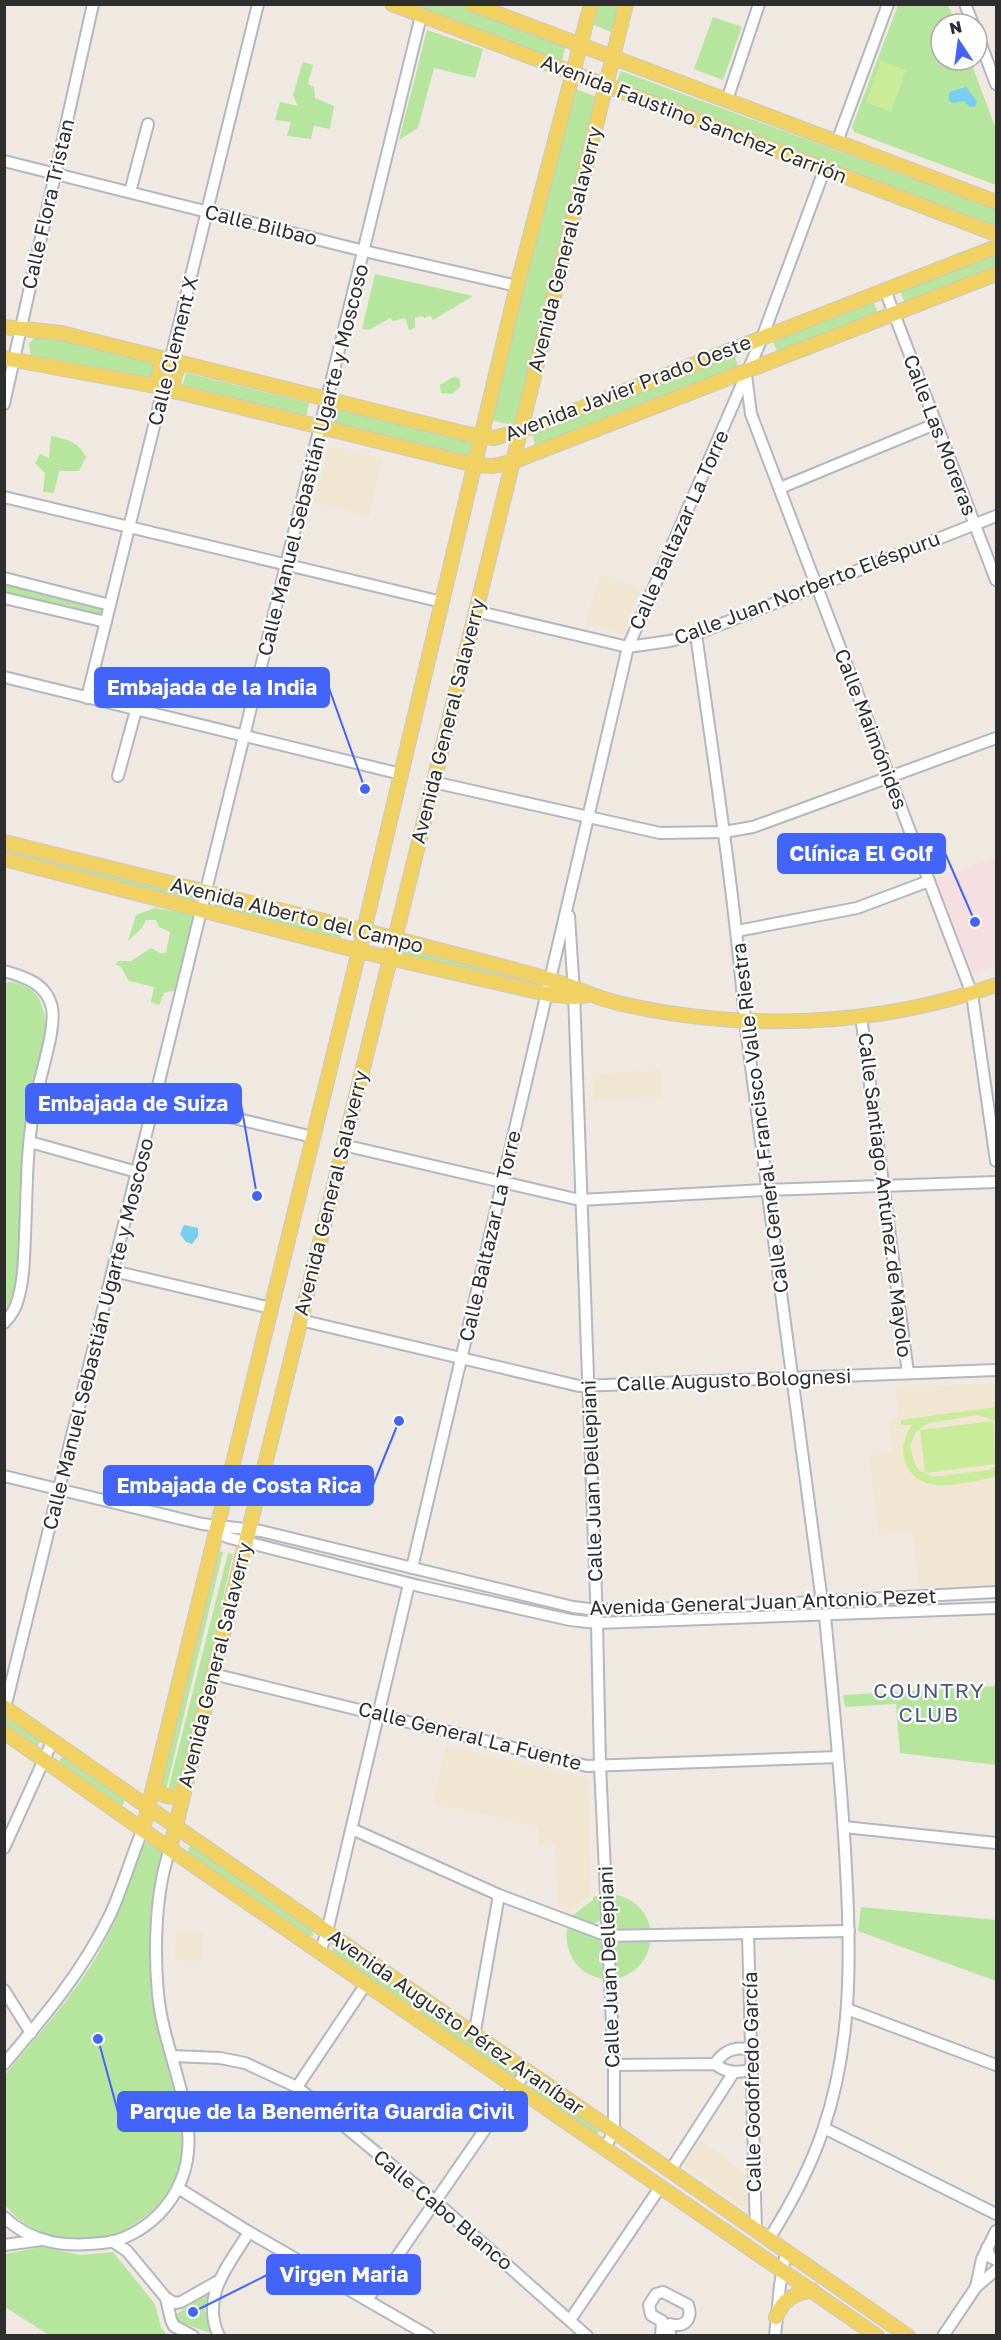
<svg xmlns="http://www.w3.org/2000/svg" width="1001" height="2340" font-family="'Golos Text',sans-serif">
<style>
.education{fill:#f0e6d1}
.medical{fill:#f5dfe0}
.green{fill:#b6e59e}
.pitch{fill:#c9ec9a}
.water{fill:#75cff0}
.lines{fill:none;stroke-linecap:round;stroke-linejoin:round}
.minor-casing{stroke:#b4b7c1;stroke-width:14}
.major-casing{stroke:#c9c9c9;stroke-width:16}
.minor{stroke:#fff;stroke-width:10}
.major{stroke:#f2d163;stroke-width:14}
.labels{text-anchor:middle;stroke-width:4.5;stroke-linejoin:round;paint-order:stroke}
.street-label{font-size:20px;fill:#2e2e2e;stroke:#fff}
.neighbourhood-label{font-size:21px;letter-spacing:1.5px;fill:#4d5680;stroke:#fff}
.leader{fill:none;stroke:#4264fb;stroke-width:2}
.callout-dot{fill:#4264fb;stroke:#fff;stroke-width:2}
.callout{fill:#4264fb;stroke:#4264fb;stroke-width:2}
.callout-label{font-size:21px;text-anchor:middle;font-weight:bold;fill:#fff}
</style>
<rect width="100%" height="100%" fill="#efe9e1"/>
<g class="education">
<path d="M 329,446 L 382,459 L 369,516 L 314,503 Z"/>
<path d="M 601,575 L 640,588 L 623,634 L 585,624 Z"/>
<path d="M 661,1070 L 662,1097 L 594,1101 L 592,1074 Z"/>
<path d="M 996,1383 L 996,1584 L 919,1588 L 912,1531 L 879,1535 L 869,1455 L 893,1451 L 889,1421 L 898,1420 L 896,1387 Z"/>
<path d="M 446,1746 L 588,1778 L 591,1896 L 569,1911 L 558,1907 L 555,1845 L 539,1846 L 538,1827 L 433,1803 Z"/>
<path d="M 176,1931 L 203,1933 L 202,1962 L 175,1961 Z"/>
<path d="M 701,2140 L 751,2178 L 751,2205 L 746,2209 L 683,2164 Z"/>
</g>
<path class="medical" d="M 996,857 L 996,966 L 973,974 L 935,878 Z"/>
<g class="green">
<path d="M 413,5 L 461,5 L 566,44 L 562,61 Z"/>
<path d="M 596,5 L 623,5 L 616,34 L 592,24 Z"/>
<path d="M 898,5 L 948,5 L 956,24 L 941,24 L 941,60 L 970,60 L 996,129 L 996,185 L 854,132 L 852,127 Z"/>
<path d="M 713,17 L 742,27 L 723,80 L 694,69 Z"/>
<path d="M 427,30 L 483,49 L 475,78 L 434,68 L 418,128 L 399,140 Z"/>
<path d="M 303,62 L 313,65 L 308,84 L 314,87 L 315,98 L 334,106 L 330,129 L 314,126 L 311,139 L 287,136 L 291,122 L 275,120 L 280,102 L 298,106 L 293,95 Z"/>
<path d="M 621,71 L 995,209 L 996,225 L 992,225 L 616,83 Z"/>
<path d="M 576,89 L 599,98 L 516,426 L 490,420 Z"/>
<path d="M 996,253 L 996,267 L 905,303 L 899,288 Z"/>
<path d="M 375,274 L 473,296 L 433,320 L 430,315 L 425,318 L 421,316 L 415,318 L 415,328 L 409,330 L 405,318 L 393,321 L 390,318 L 369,330 L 362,329 Z"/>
<path d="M 873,301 L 878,313 L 779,355 L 773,342 Z"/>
<path d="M 36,335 L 157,362 L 153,381 L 31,356 L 29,344 Z"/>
<path d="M 734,355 L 739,368 L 535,447 L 533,433 Z"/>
<path d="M 186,373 L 309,403 L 306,417 L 182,387 Z"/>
<path d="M 453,377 L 459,378 L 461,386 L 452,394 L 441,393 L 440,385 Z"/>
<path d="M 343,407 L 473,438 L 468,459 L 338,428 L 334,422 L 337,409 Z"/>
<path d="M 51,436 C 68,440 78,441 86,457 L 79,471 L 59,471 L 54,493 L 43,492 L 45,473 L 35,463 L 40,454 L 49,458 Z"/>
<path d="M 5,578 L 108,604 L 106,620 L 5,597 Z"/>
<path d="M 4,847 L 197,893 L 194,907 L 5,858 Z"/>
<path d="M 217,897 L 343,931 L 340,940 L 214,910 Z"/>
<path d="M 155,908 L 196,915 L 176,990 L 164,993 L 159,1005 L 151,1002 L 154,987 L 129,981 L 121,967 L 116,964 L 118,961 L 131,961 L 151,948 L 160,953 L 166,953 L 170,932 L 159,927 L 156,920 L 146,920 L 142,928 L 128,941 L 136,915 Z"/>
<path d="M 405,945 L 524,973 L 522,983 L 400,956 Z"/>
<path d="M 12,982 C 74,992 31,1086 25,1123 C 21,1162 24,1292 5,1316 L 4,983 Z"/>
<path d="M 214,1550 L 223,1552 L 166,1790 L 156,1782 Z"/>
<path d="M 228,1553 L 233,1554 L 181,1784 L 172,1790 L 168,1790 Z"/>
<path d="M 996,1686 L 996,1765 L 900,1753 L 896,1704 L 845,1707 L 843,1695 Z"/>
<path d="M 4,1714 L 42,1739 L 37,1747 L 5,1726 Z"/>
<path d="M 63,1756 L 125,1799 L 122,1807 L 59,1761 Z"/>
<path d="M 149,1841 L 163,1849 C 163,1870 155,1891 153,1912 C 150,1933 150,1955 151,1976 C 153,1998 157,2021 162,2043 C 176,2105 207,2173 143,2218 C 127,2230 114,2237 94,2239 C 85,2239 75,2241 66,2240 C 43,2237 19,2223 5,2205 L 5,2075 C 39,2033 78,1992 104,1943 C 120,1913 130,1878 143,1845 Z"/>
<path d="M 193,1846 L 309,1927 L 314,1935 L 309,1936 L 190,1856 L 188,1852 L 189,1847 Z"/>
<path d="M 611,1894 C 633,1897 648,1911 651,1932 L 612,1933 Z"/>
<path d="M 601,1895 L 601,1920 L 593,1924 L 572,1916 L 593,1900 L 593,1897 Z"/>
<path d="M 861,1907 L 996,1920 L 996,1981 L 858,1931 Z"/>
<path d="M 568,1924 C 608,1941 603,1936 604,1979 C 576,1975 562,1950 568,1924 Z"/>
<path d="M 614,1940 L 651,1940 C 648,1960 635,1975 615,1979 Z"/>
<path d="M 334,1945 L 520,2073 L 516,2077 L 510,2077 L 336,1956 L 332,1951 Z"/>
<path d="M 535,2083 L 602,2129 L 596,2135 L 531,2090 Z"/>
<path d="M 42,2247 L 81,2255 L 113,2252 L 155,2304 L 161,2328 L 167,2335 L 49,2335 L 5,2307 L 5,2254 Z"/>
<path d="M 208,2293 L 205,2310 L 210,2333 L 177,2321 L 177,2314 Z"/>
</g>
<g class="pitch">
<path d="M 881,61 L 906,70 L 891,112 L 866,102 Z"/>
<path d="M 996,1407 L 996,1421 L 977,1415 L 928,1423 L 915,1433 L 910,1446 L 915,1465 L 920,1471 L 933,1477 L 988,1470 L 996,1466 L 996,1476 L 990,1478 C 963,1483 921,1497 906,1464 C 900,1450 904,1437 912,1425 L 901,1425 L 901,1420 Z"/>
<path d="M 993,1421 L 996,1464 L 925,1473 L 920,1430 Z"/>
</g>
<g class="water">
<path d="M 966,87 L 977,101 L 975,107 L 970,107 L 964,101 L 954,103 L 949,101 L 949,92 Z"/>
<path d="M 184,1225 L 198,1228 L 198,1236 L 192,1244 L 186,1242 L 180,1234 Z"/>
</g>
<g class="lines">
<g class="minor-casing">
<g id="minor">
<path d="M 965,4 L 973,24"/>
<path d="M 977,34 L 996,84"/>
<path d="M 727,100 L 759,4"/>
<path d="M 837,142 L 888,4"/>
<path d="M 4,161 L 364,251 L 517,286"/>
<path d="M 130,192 L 148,124"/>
<path d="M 885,290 L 996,580"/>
<path d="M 746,375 L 751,414 L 972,994 L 996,1161"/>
<path d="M 4,404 L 93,4"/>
<path d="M 780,488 L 935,424"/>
<path d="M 4,497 L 442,602"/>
<path d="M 4,578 L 110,605"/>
<path d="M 4,598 L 106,622"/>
<path d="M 475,611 L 628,647 L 670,641 L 696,634 L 996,516"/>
<path d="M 696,634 C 714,763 734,891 745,1021 L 822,1602"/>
<path d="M 4,677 L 401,774"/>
<path d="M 87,698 L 258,4"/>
<path d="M 118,776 L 136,710"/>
<path d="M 433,782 L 660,833 L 724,832 L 753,827 L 996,738"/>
<path d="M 569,916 L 574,993 L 597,1623 L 600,1765 L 614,2065 L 614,2132 L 605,2147"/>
<path d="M 737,931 L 857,908 L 929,881"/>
<path d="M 4,971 C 26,977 47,984 52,1008 C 56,1032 39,1077 35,1103 C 26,1146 27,1192 25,1236 C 24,1257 24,1279 18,1299 C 16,1308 11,1316 4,1323"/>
<path d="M 861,1016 L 908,1373"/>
<path d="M 155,1099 L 313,1137"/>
<path d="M 30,1142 L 137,1172"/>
<path d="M 343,1145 L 580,1200 L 766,1190 L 996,1182"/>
<path d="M 113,1271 L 271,1308"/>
<path d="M 300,1320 L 579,1386 L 996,1370"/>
<path d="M 4,1476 L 202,1524 L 261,1531 L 573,1607 L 597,1610 L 722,1607 L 996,1592"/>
<path d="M 215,1532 L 230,1538 L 419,1586 L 570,1620 L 597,1623 L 996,1608"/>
<path d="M 412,1568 L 628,647 L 762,338 L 825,168"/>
<path d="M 213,1674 L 587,1766 L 838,1757"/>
<path d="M 5,1708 L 421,16"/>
<path d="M 844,1827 L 996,1843"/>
<path d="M 352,1829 L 499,1895 L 608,1936 L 849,1931"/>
<path d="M 4,1848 L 52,1742"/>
<path d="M 748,1934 L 756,2231"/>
<path d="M 320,1952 L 327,1932 L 409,1584"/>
<path d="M 4,1990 L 31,2033"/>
<path d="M 847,2009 L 996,2065"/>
<path d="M 474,2036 L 499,1895"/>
<path d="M 173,2056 L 220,2058 L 245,2063 L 297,2087 L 435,2201 L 587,2336"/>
<path d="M 4,2064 C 44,2017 83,1971 110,1915 C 123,1887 131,1857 143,1829"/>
<path d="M 715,2064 C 724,2050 736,2046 752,2050"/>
<path d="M 614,2065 L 715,2064 C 726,2073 738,2074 752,2069"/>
<path d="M 297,2087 L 366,1984"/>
<path d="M 824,2128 L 996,2214"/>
<path d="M 670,2171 L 734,2072"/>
<path d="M 178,2188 L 249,2232 L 429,2336"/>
<path d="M 4,2217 C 33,2244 65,2247 102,2243 C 122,2242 144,2229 158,2215 C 223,2149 165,2070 158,1994 C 154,1950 155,1892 170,1849"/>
<path d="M 769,2239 C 791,2204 810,2169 823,2130 C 852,2046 851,1956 846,1869 C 842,1784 833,1700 825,1616"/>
<path d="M 112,2241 L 127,2251 L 166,2298 L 171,2320 L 174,2326 L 193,2336"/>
<path d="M 4,2245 L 42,2240"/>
<path d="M 987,2248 L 990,2257 L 996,2260"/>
<path d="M 976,2287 L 982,2259 L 996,2231"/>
<path d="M 166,2298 L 175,2303 L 181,2302 L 220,2280"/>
<path d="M 367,2300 L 515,2086 L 527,2072"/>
<path d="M 570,2320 L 661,2186"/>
<path d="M 219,2336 C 200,2296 229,2265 249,2232"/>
<path d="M 661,2336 L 662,2321 L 651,2315 L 649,2305 L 656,2294 L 663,2292 L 688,2305 C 693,2320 684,2328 670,2324 L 670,2336"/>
<path d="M 775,2336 L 780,2285 L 786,2252"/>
<path d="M 943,2336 L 976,2287 L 996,2270"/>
</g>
</g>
<g class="major-casing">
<g id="major">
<path d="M 392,4 L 996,234"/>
<path d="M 472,4 L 996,202"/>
<path d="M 4,327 L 61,333 L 467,434 L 494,438 L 533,427 L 996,247"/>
<path d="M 4,358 L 150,385 L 475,465 L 493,466 L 512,462 L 996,274"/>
<path d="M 150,385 L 156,382 L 161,373 L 159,358"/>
<path d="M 176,392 C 171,381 174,371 183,364"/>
<path d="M 4,842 C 135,875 266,906 397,939 C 450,953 503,966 555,981 C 577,988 596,998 618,1003 C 742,1032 876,1027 996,985"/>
<path d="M 4,859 L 359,951 L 547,994 L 574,997 L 588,995"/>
<path d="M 4,1707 L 908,2336"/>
<path d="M 4,1732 L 170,1849 L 877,2336"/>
<path d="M 154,1785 C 162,1798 174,1801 184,1789"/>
<path d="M 143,1829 L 359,951 L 517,286 L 591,4"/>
<path d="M 170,1849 L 626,4"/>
<path d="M 776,2317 C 783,2300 794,2293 812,2290"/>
</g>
</g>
<use href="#minor" class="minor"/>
<use href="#major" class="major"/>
</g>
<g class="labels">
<g class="street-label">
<text transform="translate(694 119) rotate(21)" y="7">Avenida Faustino Sanchez Carrión</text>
<text transform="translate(48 204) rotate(-77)" y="7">Calle Flora Tristan</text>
<text transform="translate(261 225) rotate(14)" y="7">Calle Bilbao</text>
<text transform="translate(565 249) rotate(-76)" y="7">Avenida General Salaverry</text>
<text transform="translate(173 351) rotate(-76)" y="7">Calle Clement X</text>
<text transform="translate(628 388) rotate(-21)" y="7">Avenida Javier Prado Oeste</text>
<text transform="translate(940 435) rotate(69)" y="7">Calle Las Moreras</text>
<text transform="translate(313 460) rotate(-76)" y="7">Calle Manuel Sebastián Ugarte y Moscoso</text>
<text transform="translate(679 530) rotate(-66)" y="7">Calle Baltazar La Torre</text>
<text transform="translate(807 588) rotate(-21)" y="7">Calle Juan Norberto Eléspuru</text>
<text transform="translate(448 721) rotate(-76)" y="7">Avenida General Salaverry</text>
<text transform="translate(871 729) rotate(69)" y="7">Calle Maimónides</text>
<text transform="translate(297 915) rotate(14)" y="7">Avenida Alberto del Campo</text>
<text transform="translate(760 1118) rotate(-97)" y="7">Calle General Francisco Valle Riestra</text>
<text transform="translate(331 1193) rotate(-76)" y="7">Avenida General Salaverry</text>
<text transform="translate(885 1195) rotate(83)" y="7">Calle Santiago Antúnez de Mayolo</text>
<text transform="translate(490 1236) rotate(-77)" y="7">Calle Baltazar La Torre</text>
<text transform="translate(98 1334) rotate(-76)" y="7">Calle Manuel Sebastián Ugarte y Moscoso</text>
<text transform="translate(734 1380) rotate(-2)" y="7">Calle Augusto Bolognesi</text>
<text transform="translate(592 1481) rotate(-92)" y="7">Calle Juan Dellepiani</text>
<text transform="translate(763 1602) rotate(-2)" y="7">Avenida General Juan Antonio Pezet</text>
<text transform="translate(215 1665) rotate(-76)" y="7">Avenida General Salaverry</text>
<text transform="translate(470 1736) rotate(14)" y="7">Calle General La Fuente</text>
<text transform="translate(609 1967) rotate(-92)" y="7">Calle Juan Dellepiani</text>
<text transform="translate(456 2022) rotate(35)" y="7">Avenida Augusto Pérez Araníbar</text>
<text transform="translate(752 2082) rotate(-91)" y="7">Calle Godofredo García</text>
<text transform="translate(443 2210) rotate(40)" y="7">Calle Cabo Blanco</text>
</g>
<g class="neighbourhood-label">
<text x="929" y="1698">COUNTRY<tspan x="929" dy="24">CLUB</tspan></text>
</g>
</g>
<path class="leader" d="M365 789L329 688M975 922L945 853M257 1196L241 1104M399 1421L373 1485M98 2039L118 2112M193 2312L267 2275"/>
<g class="callout-dot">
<circle cx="365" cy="789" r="6"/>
<circle cx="975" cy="922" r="6"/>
<circle cx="257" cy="1196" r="6"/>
<circle cx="399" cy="1421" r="6"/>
<circle cx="98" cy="2039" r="6"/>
<circle cx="193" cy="2312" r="6"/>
</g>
<g class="callout">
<rect x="95" y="668" width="234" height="39" rx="6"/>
<rect x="778" y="834" width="167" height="39" rx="6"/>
<rect x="26" y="1084" width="215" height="39" rx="6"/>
<rect x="104" y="1466" width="269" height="39" rx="6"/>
<rect x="118" y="2092" width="409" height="39" rx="6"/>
<rect x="267" y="2255" width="153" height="39" rx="6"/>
</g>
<g class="callout-label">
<text x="212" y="695">Embajada de la India</text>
<text x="861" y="861">Clínica El Golf</text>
<text x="133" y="1111">Embajada de Suiza</text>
<text x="239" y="1493">Embajada de Costa Rica</text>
<text x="322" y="2119">Parque de la Benemérita Guardia Civil</text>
<text x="344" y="2282">Virgen Maria</text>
</g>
<rect width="1001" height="2340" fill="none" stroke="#2e2e2e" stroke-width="12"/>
<g transform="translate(959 42) rotate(347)"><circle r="28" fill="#ffffff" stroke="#ababab" stroke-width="1.5"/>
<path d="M0-4.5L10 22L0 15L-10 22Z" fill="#4264fb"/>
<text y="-9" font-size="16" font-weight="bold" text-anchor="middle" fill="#2e2e2e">N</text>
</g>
</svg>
